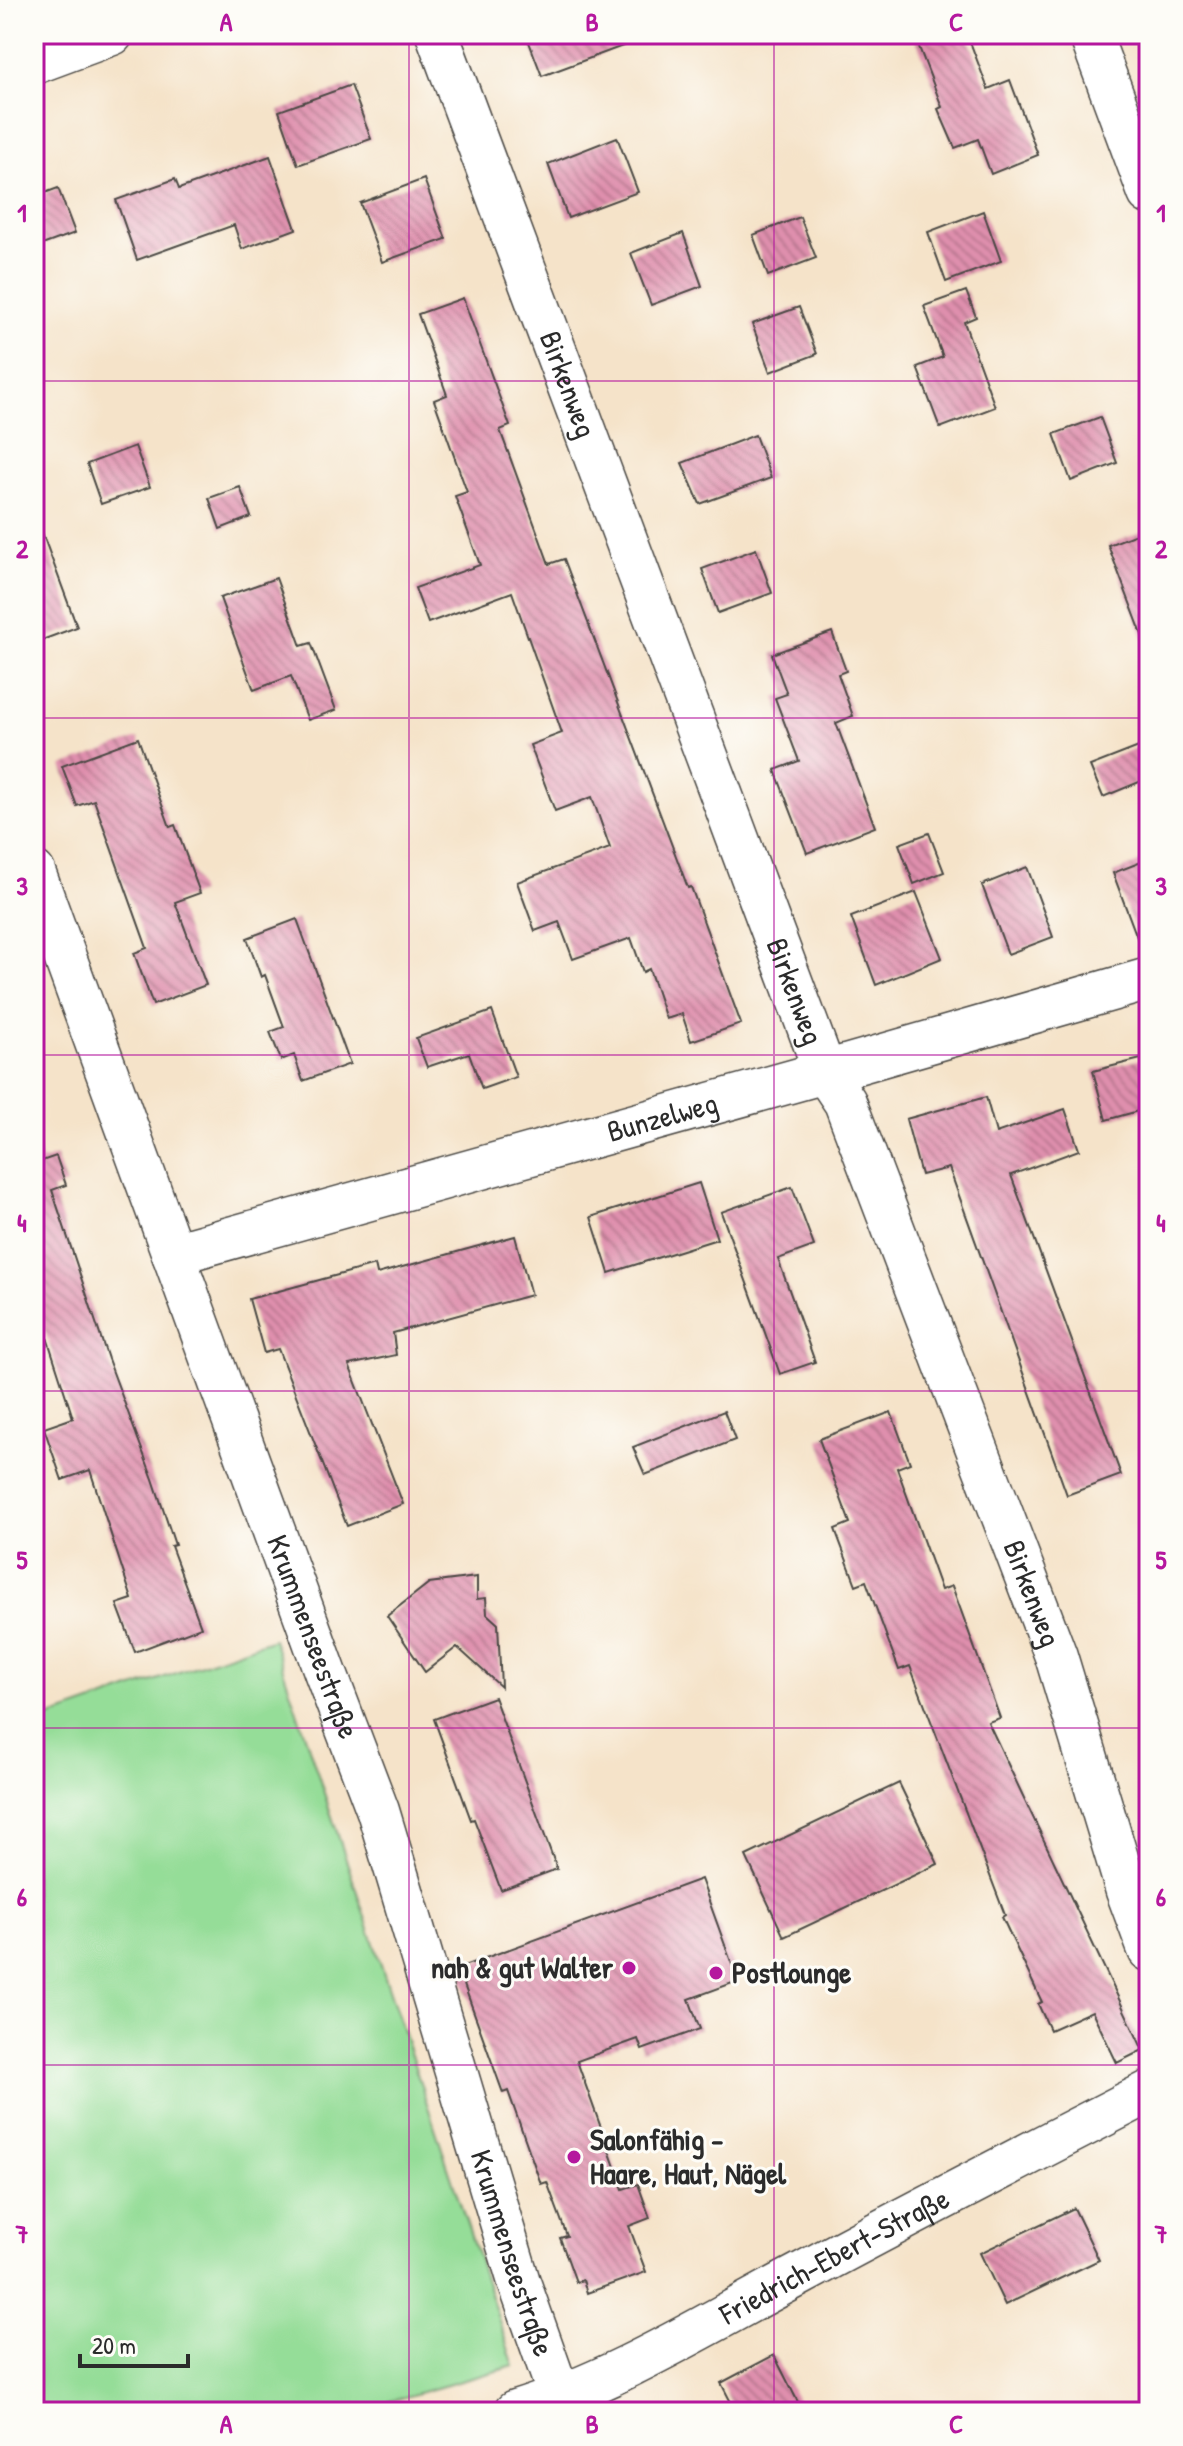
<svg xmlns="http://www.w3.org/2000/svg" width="1183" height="2446" font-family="'Patrick Hand',sans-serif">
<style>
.grass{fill:#95dd98;stroke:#608462;stroke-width:2}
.building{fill:url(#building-back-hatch)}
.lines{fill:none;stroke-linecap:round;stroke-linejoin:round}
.minor-casing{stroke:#494743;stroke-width:45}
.minor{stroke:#fff;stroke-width:42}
.grid{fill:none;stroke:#b5179e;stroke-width:2;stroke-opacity:0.55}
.poi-dot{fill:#b5179e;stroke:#fdfcf7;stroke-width:3}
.labels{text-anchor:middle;stroke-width:6;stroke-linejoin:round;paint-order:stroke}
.street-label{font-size:30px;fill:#2b2b2b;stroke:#fdfcf7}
.poi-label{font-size:30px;font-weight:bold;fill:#2b2b2b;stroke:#fdfcf7;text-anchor:start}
.neatline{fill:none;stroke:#b5179e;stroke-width:3}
.grid-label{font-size:26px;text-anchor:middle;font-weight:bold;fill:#b5179e}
</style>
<defs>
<pattern id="building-back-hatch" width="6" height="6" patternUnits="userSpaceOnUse" patternTransform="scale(2)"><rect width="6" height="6" fill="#df8fad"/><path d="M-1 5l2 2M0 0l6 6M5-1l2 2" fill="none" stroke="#b5758d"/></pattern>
</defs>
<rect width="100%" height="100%" fill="#fdfcf7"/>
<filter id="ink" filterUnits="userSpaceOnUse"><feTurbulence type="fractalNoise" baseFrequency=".0125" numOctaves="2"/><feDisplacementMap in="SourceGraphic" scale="16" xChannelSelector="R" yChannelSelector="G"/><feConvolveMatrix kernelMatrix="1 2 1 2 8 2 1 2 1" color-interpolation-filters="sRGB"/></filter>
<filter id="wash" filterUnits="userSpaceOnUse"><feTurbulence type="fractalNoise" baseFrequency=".006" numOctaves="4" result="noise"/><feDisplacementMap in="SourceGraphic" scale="32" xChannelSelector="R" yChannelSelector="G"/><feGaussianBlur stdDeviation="1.8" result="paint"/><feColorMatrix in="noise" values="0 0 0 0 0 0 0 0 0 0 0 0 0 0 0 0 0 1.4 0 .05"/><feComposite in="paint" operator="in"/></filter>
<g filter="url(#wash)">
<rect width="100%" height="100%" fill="#f5e3c9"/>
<path class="grass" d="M 273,1639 L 514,2366 L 352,2412 L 34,2412 L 34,1723 Z"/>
<g id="blocks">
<g class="building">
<path d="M 526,34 L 647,34 L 647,37 L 542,76 Z"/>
<path d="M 914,34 L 967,34 L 988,89 L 1010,80 L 1038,155 L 991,174 L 978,139 L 955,148 L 938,109 L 942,107 Z"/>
<path d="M 351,85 L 371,139 L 298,165 L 279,111 Z"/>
<path d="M 617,137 L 638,192 L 568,218 L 548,164 Z"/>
<path d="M 270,156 L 296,229 L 242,249 L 234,225 L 137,260 L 116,200 L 175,179 L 179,189 Z"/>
<path d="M 424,179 L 446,239 L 382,262 L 360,203 Z"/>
<path d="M 58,188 L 75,233 L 34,248 L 34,197 Z"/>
<path d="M 983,211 L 1001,261 L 946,282 L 928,232 Z"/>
<path d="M 800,217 L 816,258 L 768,276 L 753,235 Z"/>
<path d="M 683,233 L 702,286 L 651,305 L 631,253 Z"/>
<path d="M 966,291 L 976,317 L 964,322 L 995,407 L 940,428 L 917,367 L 943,357 L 924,306 Z"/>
<path d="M 463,298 L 510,426 L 500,430 L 549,564 L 564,559 L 688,888 L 691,887 L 741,1024 L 691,1041 L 682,1014 L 666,1019 L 649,969 L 643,972 L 631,938 L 573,959 L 559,922 L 535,931 L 517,882 L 610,848 L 592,797 L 555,811 L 530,745 L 562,733 L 512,592 L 428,623 L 415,588 L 480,565 L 455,496 L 467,492 L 434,400 L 447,395 L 418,314 Z"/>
<path d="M 799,307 L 817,354 L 770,372 L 752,324 Z"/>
<path d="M 1100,417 L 1117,463 L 1071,481 L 1054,434 Z"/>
<path d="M 755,435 L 771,478 L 700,504 L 682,463 Z"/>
<path d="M 135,446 L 150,487 L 101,504 L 87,464 Z"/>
<path d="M 240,487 L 251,517 L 220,529 L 209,498 Z"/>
<path d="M 37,519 L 77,627 L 34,643 L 34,520 Z"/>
<path d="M 1149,529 L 1149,644 L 1146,645 L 1108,545 Z"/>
<path d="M 756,549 L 772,593 L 718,613 L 702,569 Z"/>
<path d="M 276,578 L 301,646 L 311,643 L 336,710 L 308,720 L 291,676 L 254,690 L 220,598 Z"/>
<path d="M 832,632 L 846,671 L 838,674 L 853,716 L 836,723 L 875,827 L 807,853 L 775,770 L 799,761 L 775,698 L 787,694 L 772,654 Z"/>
<path d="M 138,738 L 170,827 L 175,825 L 200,893 L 175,902 L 206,985 L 153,1005 L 134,953 L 147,948 L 94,800 L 77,806 L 62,766 Z"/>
<path d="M 1149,743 L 1149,778 L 1103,797 L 1090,766 Z"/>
<path d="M 929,833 L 944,872 L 914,884 L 899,844 Z"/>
<path d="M 1149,859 L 1149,956 L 1144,956 L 1113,873 Z"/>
<path d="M 1027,867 L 1053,937 L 1008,954 L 982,885 Z"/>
<path d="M 916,892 L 942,958 L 876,985 L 851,917 Z"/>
<path d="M 297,919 L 350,1064 L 303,1081 L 294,1055 L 281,1060 L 270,1032 L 284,1027 L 265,975 L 261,977 L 247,938 Z"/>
<path d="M 492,1011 L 516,1077 L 482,1089 L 469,1053 L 427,1067 L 416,1038 Z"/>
<path d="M 1141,1059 L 1149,1089 L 1149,1108 L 1106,1120 L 1093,1071 Z"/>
<path d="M 986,1097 L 996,1133 L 1065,1109 L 1079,1150 L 1011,1175 L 1121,1475 L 1067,1495 L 949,1168 L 921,1175 L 906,1119 Z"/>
<path d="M 39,1150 L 42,1161 L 56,1156 L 66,1185 L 52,1190 L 108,1359 L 153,1479 L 175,1545 L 171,1546 L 201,1627 L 135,1652 L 117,1604 L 132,1599 L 90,1470 L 62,1480 L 44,1428 L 73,1418 L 34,1297 L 34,1151 Z"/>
<path d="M 699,1183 L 717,1239 L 609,1273 L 591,1217 Z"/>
<path d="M 792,1187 L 814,1246 L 778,1259 L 815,1362 L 780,1374 L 721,1212 Z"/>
<path d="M 515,1236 L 531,1295 L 393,1333 L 396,1355 L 349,1365 L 403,1504 L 347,1526 L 278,1349 L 264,1353 L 249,1299 L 375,1265 L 377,1274 Z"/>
<path d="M 724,1411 L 735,1440 L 645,1475 L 633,1447 Z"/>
<path d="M 891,1412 L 910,1463 L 897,1468 L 941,1590 L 952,1586 L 1000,1718 L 988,1722 L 1143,2050 L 1117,2063 L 1092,2011 L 1050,2030 L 1038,2004 L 1042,2002 L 1002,1917 L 1005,1915 L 910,1666 L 899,1670 L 866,1581 L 856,1585 L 835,1529 L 850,1523 L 819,1439 Z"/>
<path d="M 477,1577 L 477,1599 L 486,1598 L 487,1614 L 498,1624 L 501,1687 L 457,1647 L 425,1672 L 387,1616 L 429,1583 Z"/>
<path d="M 494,1697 L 557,1869 L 501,1890 L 474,1819 L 471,1820 L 434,1719 Z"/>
<path d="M 899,1783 L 938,1864 L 784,1937 L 746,1856 Z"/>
<path d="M 701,1879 L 738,1981 L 689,1999 L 700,2029 L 642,2050 L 638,2039 L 577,2061 L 623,2189 L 638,2184 L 650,2218 L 629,2226 L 646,2272 L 587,2293 L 583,2280 L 576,2282 L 560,2238 L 567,2236 L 547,2182 L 541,2184 L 508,2091 L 503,2093 L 458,1968 Z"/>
<path d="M 1074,2208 L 1099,2260 L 1005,2305 L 980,2253 Z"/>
<path d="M 774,2355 L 803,2412 L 736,2412 L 721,2383 Z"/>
</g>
</g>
</g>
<g filter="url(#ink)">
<use href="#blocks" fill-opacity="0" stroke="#494743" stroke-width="2"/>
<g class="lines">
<g class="minor-casing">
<g id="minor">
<path id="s1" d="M 437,34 L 825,1072 L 845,1102 L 1056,1656 L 1127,1891 L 1149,1950"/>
<path d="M 1090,34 L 1149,193"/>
<path d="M 34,63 L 112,34"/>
<path id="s2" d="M 34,872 L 326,1674 L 378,1811 L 519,2282 L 565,2412"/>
<path id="s3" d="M 173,1254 L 825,1072 L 1149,979"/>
<path id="s4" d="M 515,2412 C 616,2381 706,2324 799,2275 C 915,2212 1032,2152 1149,2092"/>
</g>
</g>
<use href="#minor" class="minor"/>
</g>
</g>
<path class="grid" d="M 409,34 L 409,2412M 774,34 L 774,2412M 34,381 L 1149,381M 34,718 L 1149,718M 34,1055 L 1149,1055M 34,1391 L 1149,1391M 34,1728 L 1149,1728M 34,2065 L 1149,2065"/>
<g class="poi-dot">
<circle cx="629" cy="1968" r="8"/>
<circle cx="716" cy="1973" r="8"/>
<circle cx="574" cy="2157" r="8"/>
</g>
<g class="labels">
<g class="street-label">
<text dy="10" stroke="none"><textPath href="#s1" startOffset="374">Birkenweg</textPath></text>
<text dy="10" stroke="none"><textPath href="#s1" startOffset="1022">Birkenweg</textPath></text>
<text dy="10" stroke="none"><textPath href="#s3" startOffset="508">Bunzelweg</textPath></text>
<text dy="10" stroke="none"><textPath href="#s1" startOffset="1670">Birkenweg</textPath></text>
<text dy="10" stroke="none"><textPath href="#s2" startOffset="814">Krummenseestraße</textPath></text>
<text dy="10" stroke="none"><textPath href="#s2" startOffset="1462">Krummenseestraße</textPath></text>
<text dy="10" stroke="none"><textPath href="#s4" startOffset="356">Friedrich-Ebert-Straße</textPath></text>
</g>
<g class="poi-label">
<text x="613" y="1978" text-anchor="end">nah &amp; gut Walter</text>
<text x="732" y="1983">Postlounge</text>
<text x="590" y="2150">Salonfähig -<tspan x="590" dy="34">Haare, Haut, Nägel</tspan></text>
</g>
</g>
<rect width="1183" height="2446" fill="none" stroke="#fdfcf7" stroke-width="88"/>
<path d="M80 2354v12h108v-12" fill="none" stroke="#2b2b2b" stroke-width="4"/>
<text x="92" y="2354" font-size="24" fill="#2b2b2b" stroke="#fdfcf7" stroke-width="6" paint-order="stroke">20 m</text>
<rect x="44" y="44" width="1095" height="2358" class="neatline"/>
<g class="grid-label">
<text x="226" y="31">A</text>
<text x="592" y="31">B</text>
<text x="956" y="31">C</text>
<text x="22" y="222">1</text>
<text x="1161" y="222">1</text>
<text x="22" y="558">2</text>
<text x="1161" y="558">2</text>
<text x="22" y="895">3</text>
<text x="1161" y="895">3</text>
<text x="22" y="1232">4</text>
<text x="1161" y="1232">4</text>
<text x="22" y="1569">5</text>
<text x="1161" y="1569">5</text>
<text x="22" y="1906">6</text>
<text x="1161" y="1906">6</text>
<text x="22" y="2243">7</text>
<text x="1161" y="2243">7</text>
<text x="226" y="2433">A</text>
<text x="592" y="2433">B</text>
<text x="956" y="2433">C</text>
</g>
</svg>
